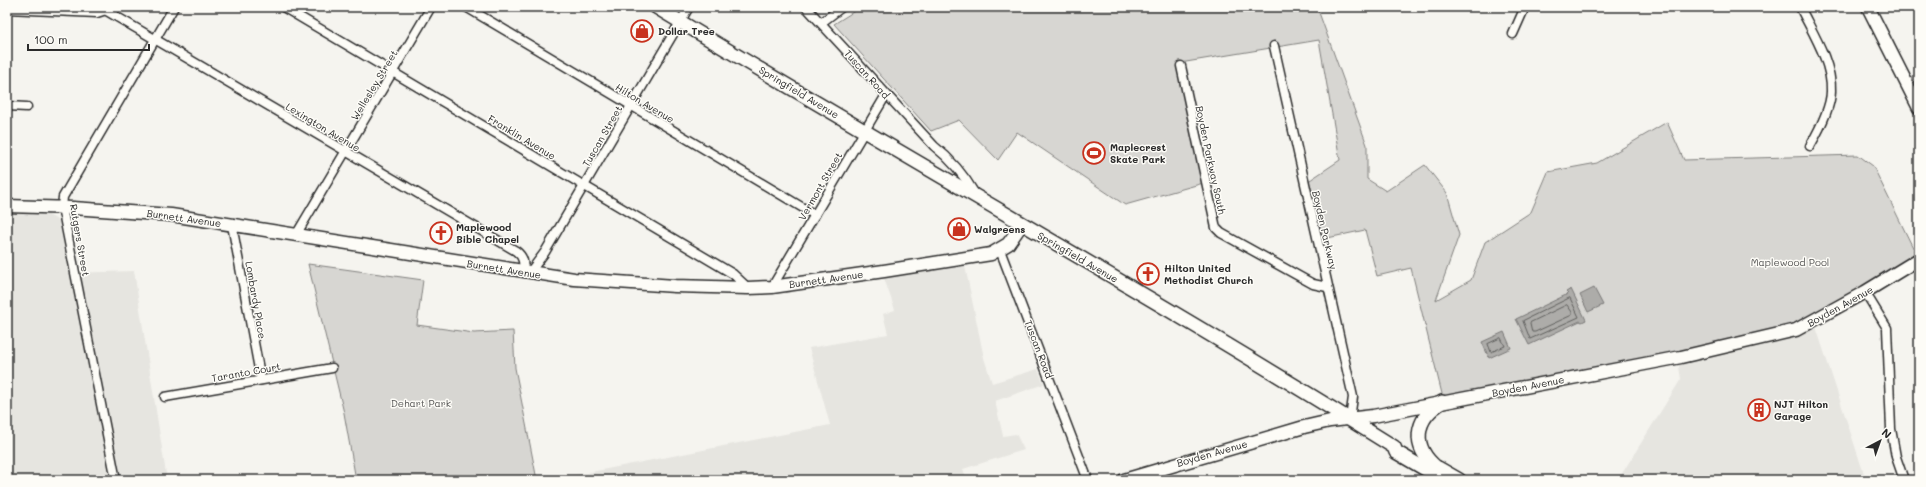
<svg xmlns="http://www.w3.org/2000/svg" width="1926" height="487" font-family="Mali,sans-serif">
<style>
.built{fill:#e6e5e0}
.green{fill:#d7d6d2;stroke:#81807e}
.water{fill:#adaca9;stroke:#797877}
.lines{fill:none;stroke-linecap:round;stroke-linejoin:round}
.shore{stroke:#5f5f5d;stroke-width:1}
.street-casing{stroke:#2b2b2b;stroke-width:11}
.secondary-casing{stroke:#2b2b2b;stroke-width:15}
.primary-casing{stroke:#2b2b2b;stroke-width:16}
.street{stroke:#fdfcf7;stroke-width:8}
.secondary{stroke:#fdfcf7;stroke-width:12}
.primary{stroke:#fdfcf7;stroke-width:13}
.labels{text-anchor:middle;stroke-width:3;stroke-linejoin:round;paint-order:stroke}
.poi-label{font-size:10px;font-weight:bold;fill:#2b2b2b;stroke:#fdfcf7;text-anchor:start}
.street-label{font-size:10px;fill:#2b2b2b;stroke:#fdfcf7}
.park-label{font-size:10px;fill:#565655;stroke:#fdfcf7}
</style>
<rect width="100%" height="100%" fill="#f5f4ef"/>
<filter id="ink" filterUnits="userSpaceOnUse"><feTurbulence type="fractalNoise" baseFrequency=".025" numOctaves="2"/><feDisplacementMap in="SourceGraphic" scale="8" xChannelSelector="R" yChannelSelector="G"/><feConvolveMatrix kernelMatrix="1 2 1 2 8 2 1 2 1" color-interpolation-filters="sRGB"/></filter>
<g filter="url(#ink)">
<g class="built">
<path d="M 7,213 L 47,214 L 59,221 L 70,273 L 134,271 L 167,480 L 7,480 Z"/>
<path d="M 965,266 L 984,358 L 992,383 L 1038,369 L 1044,384 L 995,401 L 1003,436 L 1016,434 L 1024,450 L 963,469 L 967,480 L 551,480 L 830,425 L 809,348 L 888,334 L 883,314 L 895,310 L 884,278 Z"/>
<path d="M 1814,321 L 1866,480 L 1618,480 L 1681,379 L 1677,355 Z"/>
</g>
<g class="green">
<path d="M 861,7 L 1317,7 L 1367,145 L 1367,179 L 1386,191 L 1425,165 L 1447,193 L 1459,235 L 1436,300 L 1471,280 L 1485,242 L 1531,212 L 1548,172 L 1597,163 L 1667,122 L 1684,160 L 1858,155 L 1873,166 L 1919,260 L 1814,321 L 1677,355 L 1444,402 L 1411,268 L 1377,276 L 1365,230 L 1318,240 L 1304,184 L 1340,160 L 1319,40 L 1180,63 L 1207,182 L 1125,205 L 1017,132 L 998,160 L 959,120 L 931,131 L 834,24 Z"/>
<path d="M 308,264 L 423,280 L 417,325 L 474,333 L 513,331 L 515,368 L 537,480 L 356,480 L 344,413 Z"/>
</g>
<g class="water">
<path d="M 1594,288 L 1603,305 L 1588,312 L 1580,295 Z"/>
<path d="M 1571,289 L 1586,320 L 1582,322 L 1580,321 L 1529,345 L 1516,319 L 1568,294 L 1566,292 Z"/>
<path d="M 1504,332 L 1511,348 L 1489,358 L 1482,342 Z"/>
</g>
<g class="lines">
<g class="shore">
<path d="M 1570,298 L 1579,317 L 1530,339 L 1523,321 Z"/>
<path d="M 1567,305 L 1572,312 L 1572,315 L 1535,332 L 1532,332 L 1530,323 Z"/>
<path d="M 1501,338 L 1505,346 L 1491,352 L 1488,344 Z"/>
</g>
<g class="street-casing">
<g id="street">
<path d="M 100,7 L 516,251 C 524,257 524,263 523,272"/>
<path d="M 283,7 L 733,274 L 748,288"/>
<path d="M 466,7 L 815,215"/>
<path d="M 806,7 L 934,146 C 952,160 964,175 975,194"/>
<path d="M 1800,7 C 1812,32 1832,62 1831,91 C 1831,107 1818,132 1810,146"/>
<path d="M 7,9 L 97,13 L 106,10"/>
<path d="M 821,23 L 842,7"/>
<path d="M 1513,34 L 1525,7"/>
<path d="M 1274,46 L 1353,397 L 1350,419"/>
<path d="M 1181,66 L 1216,228 L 1221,233 L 1313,284 L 1327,287"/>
<path d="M 7,106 L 27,107"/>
<path d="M 232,225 L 261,380"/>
<path d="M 296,235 L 431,7"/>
<path d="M 1000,250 L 1088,480"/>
<path d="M 530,272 L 545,252 L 689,7"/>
<path d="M 772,287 L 886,95"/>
<path d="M 1865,292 L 1887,328 L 1891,429 L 1896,457 L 1904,480"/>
<path d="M 165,397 L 332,368"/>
<path d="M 116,480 L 62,207 L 63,197 L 174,7"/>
</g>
</g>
<g class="secondary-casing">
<g id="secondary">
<path d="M 1868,7 L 1919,108"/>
<path d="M 7,206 L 73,208 L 171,215 L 574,279 L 675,286 L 748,288 L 772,287 L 884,271 L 991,254 L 1008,244 L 1022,224"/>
<path d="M 1124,480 L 1304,427 L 1330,421 L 1373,416 L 1681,357 L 1796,330 L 1865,292 L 1919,259"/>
</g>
</g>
<g class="primary-casing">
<g id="primary">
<path d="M 656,7 C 901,156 1152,295 1394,447 L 1396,452 L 1444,480"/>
<path d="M 1437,468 C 1411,447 1414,419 1442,402"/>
<path d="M 1438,468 L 1459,480"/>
</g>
</g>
<use href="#street" class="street"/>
<use href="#secondary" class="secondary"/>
<use href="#primary" class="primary"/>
</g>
</g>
<defs>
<g id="shop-ring" transform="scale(1.15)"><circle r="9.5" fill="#fdfcf7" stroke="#c8321e" stroke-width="1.5"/><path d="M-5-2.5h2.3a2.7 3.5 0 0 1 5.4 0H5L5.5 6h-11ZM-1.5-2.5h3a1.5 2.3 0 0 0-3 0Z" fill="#c8321e"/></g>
<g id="stadium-ring" transform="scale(1.15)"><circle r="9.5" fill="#fdfcf7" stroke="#c8321e" stroke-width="1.5"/><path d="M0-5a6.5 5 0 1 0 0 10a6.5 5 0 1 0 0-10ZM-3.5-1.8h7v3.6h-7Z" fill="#c8321e"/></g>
<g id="church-ring" transform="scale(1.15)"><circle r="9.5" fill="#fdfcf7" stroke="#c8321e" stroke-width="1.5"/><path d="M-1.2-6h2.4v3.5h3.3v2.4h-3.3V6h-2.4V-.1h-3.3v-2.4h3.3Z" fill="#c8321e"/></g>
<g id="building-ring" transform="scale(1.15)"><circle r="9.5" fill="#fdfcf7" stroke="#c8321e" stroke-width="1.5"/><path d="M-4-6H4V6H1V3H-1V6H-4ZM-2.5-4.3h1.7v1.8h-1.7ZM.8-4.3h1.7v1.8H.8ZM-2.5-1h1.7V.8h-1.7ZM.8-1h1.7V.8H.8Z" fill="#c8321e"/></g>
</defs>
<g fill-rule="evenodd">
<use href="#shop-ring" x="642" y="31"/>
<use href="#stadium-ring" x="1094" y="153"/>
<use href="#shop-ring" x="959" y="229"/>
<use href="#church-ring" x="441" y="233"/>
<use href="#church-ring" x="1148" y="274"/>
<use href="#building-ring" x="1759" y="410"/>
</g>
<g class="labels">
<g class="poi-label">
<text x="658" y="35">Dollar Tree</text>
<text x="1110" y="151">Maplecrest<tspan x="1110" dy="12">Skate Park</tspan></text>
<text x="456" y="231">Maplewood<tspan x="456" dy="12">Bible Chapel</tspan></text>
<text x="974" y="233">Walgreens</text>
<text x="1164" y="272">Hilton United<tspan x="1164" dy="12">Methodist Church</tspan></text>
<text x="1774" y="408">NJT Hilton<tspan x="1774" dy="12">Garage</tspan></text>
</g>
<g class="street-label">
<text transform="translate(867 74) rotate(48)" y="4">Tuscan Road</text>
<text transform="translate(374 85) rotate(-59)" y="4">Wellesley Street</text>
<text transform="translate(799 92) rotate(31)" y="4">Springfield Avenue</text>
<text transform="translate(645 103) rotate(31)" y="4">Hilton Avenue</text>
<text transform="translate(323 127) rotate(31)" y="4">Lexington Avenue</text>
<text transform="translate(602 136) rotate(-60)" y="4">Tuscan Street</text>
<text transform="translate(522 137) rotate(31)" y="4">Franklin Avenue</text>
<text transform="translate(1211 160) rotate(78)" y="4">Boyden Parkway South</text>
<text transform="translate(820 186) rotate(-60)" y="4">Vermont Street</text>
<text transform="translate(184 218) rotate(8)" y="4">Burnett Avenue</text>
<text transform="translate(1325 230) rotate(77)" y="4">Boyden Parkway</text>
<text transform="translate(80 240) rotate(80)" y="4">Rutgers Street</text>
<text transform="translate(1078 257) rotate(30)" y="4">Springfield Avenue</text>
<text transform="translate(504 269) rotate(9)" y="4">Burnett Avenue</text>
<text transform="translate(826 279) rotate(-8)" y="4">Burnett Avenue</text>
<text transform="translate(256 300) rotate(80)" y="4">Lombardy Place</text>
<text transform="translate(1840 306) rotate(-29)" y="4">Boyden Avenue</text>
<text transform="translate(1039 349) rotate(69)" y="4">Tuscan Road</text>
<text transform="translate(246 372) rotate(-10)" y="4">Taranto Court</text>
<text transform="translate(1528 386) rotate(-11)" y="4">Boyden Avenue</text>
<text transform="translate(1212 453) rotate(-16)" y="4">Boyden Avenue</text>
</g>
<g class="park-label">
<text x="1790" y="266">Maplewood Pool</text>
<text x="421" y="407">Dehart Park</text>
</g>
</g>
<rect width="1926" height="487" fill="none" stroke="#fdfcf7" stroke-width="24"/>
<rect x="12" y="12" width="1902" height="463" fill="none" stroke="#2b2b2b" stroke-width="1.5" filter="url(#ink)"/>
<g transform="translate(1880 441) rotate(41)" stroke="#fdfcf7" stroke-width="3" paint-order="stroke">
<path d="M0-3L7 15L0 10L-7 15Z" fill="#2b2b2b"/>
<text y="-6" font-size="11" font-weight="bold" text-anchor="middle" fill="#2b2b2b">N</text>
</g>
<path d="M28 44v6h121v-6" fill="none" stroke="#2b2b2b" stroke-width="2"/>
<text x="34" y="44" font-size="12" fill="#2b2b2b" stroke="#fdfcf7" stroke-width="3" paint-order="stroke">100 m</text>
</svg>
